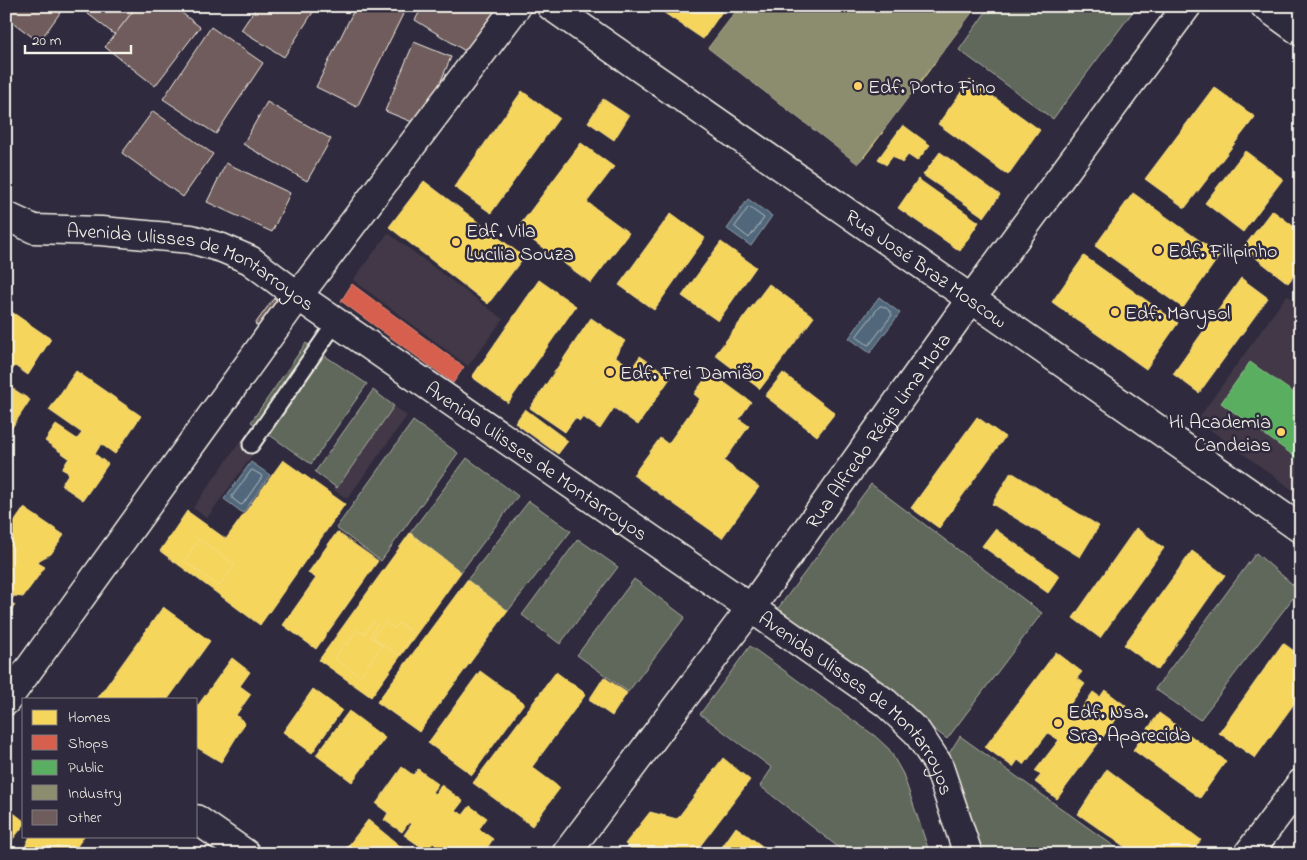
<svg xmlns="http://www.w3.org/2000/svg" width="1307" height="860" font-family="'Indie Flower',sans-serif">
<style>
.built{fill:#423946}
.green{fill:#61685b;stroke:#aaaca2}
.water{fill:#51687c;stroke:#929fa7}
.homes{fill:#f6d55c;stroke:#f5dd86}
.shops{fill:#d6604d;stroke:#df8c7c}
.public{fill:#5aae61;stroke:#88c28a}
.industry{fill:#8c8c6e;stroke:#abaa93}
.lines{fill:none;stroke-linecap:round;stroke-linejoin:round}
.shore{stroke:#b3babd;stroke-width:1}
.building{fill:#6f5c5c;stroke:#f4f1e8}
.lane-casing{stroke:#f4f1e8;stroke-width:19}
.street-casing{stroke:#f4f1e8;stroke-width:31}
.secondary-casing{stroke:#f4f1e8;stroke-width:31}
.lane{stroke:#2f2a3d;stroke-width:15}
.street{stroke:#2f2a3d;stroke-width:28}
.secondary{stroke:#2f2a3d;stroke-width:28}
.poi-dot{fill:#ffd166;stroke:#2f2a3d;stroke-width:2}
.labels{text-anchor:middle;stroke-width:5;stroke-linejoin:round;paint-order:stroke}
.poi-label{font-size:20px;fill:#f4f1e8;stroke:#2f2a3d;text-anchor:start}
.street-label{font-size:20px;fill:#f4f1e8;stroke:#2f2a3d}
</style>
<rect width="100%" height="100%" fill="#2f2a3d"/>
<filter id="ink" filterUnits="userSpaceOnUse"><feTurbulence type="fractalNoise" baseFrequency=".02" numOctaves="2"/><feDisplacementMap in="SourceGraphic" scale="10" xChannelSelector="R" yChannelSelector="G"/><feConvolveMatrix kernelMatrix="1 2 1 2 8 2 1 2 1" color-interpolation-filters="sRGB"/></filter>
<g filter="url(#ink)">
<g class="built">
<path d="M 388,233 L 503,319 L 468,366 L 353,280 Z"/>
<path d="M 1287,295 L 1301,305 L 1301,496 L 1197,420 Z"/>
<path d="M 394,406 L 407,416 L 347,499 L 334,490 Z"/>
<path d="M 242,439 L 257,449 L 207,518 L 193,508 Z"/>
</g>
<g class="green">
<path d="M 990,6 L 1137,6 L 1053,119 L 959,50 Z"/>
<path d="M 306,343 L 367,384 L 311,464 L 251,422 Z"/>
<path d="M 373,390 L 394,406 L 337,488 L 315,472 Z"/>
<path d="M 413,421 L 458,453 L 381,561 L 336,528 Z"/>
<path d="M 467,458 L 518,496 L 461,572 L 410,533 Z"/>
<path d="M 871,484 L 1042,613 L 947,739 L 776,611 Z"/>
<path d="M 529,501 L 571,531 L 508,611 L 467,580 Z"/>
<path d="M 578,539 L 618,567 L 560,644 L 522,615 Z"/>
<path d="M 1256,553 L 1299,590 L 1200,720 L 1155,689 Z"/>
<path d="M 634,579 L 685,617 L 628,692 L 577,655 Z"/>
<path d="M 750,646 L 875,736 L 889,749 L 903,774 L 930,854 L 847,854 L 760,786 L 772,768 L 700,714 Z"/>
<path d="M 960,736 L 1125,854 L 976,854 L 945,760 Z"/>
</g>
<g class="water">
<path d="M 748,199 L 772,216 L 751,246 L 727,229 Z"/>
<path d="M 879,297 L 900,313 L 870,353 L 849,338 Z"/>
<path d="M 251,462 L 270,475 L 243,513 L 224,499 Z"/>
</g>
<g class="homes">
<path d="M 654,6 L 726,6 L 703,39 Z"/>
<path d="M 860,6 L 864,6 L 936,61 L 911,95 L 906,91 L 898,101 L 885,91 L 872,109 L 884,119 L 877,128 L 883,132 L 864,157 L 845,143 L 851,135 L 841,127 L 846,121 L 832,110 L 827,117 L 815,109 L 810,116 L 787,98 L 808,71 L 815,77 L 821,69 L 837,81 L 851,61 L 836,49 L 846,36 L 840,32 Z"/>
<path d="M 970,80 L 1040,130 L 1008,175 L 938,124 Z"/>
<path d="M 1214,87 L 1255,117 L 1185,208 L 1145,179 Z"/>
<path d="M 522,91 L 559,118 L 491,213 L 454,187 Z"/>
<path d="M 603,99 L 629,116 L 614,140 L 588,122 Z"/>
<path d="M 903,125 L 930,145 L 917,161 L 908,155 L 902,163 L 893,156 L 886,165 L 878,159 Z"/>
<path d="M 581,143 L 614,167 L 587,202 L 629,233 L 591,283 L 517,229 Z"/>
<path d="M 1245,151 L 1283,179 L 1243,232 L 1205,203 Z"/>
<path d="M 940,152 L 1000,195 L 984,217 L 923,175 Z"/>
<path d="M 918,179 L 979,222 L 960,251 L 898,208 Z"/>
<path d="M 424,181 L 524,257 L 488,304 L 389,227 Z"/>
<path d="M 1133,193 L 1220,255 L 1183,308 L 1095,246 Z"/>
<path d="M 1272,210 L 1301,232 L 1301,267 L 1288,283 L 1243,248 Z"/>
<path d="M 671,213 L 705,238 L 654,310 L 619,285 Z"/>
<path d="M 721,242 L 756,267 L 718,321 L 682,296 Z"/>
<path d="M 1084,256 L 1178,323 L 1146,369 L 1052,302 Z"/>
<path d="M 1241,278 L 1268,298 L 1199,393 L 1173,374 Z"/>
<path d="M 539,280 L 576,306 L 508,403 L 472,377 Z"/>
<path d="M 769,284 L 814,317 L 760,389 L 715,355 Z"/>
<path d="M 6,308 L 51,339 L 28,375 L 15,366 L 6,378 Z"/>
<path d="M 591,318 L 625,341 L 615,356 L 632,368 L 640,356 L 671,377 L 638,425 L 614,408 L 600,429 L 583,417 L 580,421 L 575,418 L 565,432 L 530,408 Z"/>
<path d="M 76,371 L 141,416 L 115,454 L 101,444 L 95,454 L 108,464 L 83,500 L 61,485 L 69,473 L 62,469 L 69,458 L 45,441 L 56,425 L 77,439 L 82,433 L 49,410 Z"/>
<path d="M 710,372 L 751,402 L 739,419 L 749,426 L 724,461 L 759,487 L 722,538 L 633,475 L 660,438 L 668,444 L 700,399 L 694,394 Z"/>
<path d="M 783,373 L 835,413 L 817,436 L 765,396 Z"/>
<path d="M 6,384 L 30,400 L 7,435 L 6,435 Z"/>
<path d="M 525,409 L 568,441 L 558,454 L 515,423 Z"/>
<path d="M 977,417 L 1005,437 L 939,528 L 911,508 Z"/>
<path d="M 283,460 L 345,504 L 260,625 L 160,551 L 187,511 L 226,539 Z"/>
<path d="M 1011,472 L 1099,526 L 1080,557 L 992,504 Z"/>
<path d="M 24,508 L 64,535 L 51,554 L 41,559 L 38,563 L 45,567 L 23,597 L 14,596 L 10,602 L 15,605 L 6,618 L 6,534 Z"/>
<path d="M 1136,528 L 1164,548 L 1100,638 L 1073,618 Z"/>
<path d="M 995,529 L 1060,576 L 1048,593 L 982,546 Z"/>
<path d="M 337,532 L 378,561 L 316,649 L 283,625 L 316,578 L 308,573 Z"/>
<path d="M 410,533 L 461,572 L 371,697 L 319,660 Z"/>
<path d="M 199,539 L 235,565 L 219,586 L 184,561 Z"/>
<path d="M 1192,551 L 1225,575 L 1158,670 L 1124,645 Z"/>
<path d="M 467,580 L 508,611 L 419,732 L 377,702 Z"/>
<path d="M 163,607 L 210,641 L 168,699 L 97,699 Z"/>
<path d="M 373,622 L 377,625 L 370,637 L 382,645 L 360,676 L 334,658 L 345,643 L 347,645 L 357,630 L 364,634 Z"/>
<path d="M 385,622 L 394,628 L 399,623 L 413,633 L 398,655 L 373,637 Z"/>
<path d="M 1283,643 L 1301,656 L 1301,694 L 1255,758 L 1219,733 Z"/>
<path d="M 1056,652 L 1082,672 L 1077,678 L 1085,684 L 1068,707 L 1078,714 L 1093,692 L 1100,697 L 1105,690 L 1126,706 L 1057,799 L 1035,782 L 1041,775 L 1035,771 L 1059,740 L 1048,733 L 1024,765 L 1018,760 L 1013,767 L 985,747 Z"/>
<path d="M 232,658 L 250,672 L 240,686 L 251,694 L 236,715 L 245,723 L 221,762 L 196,747 L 196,708 Z"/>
<path d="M 480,671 L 524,703 L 472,775 L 428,743 Z"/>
<path d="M 556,672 L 586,694 L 532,767 L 560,788 L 532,826 L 473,783 Z"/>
<path d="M 604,677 L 627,693 L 612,716 L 589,700 Z"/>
<path d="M 313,689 L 342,710 L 312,753 L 283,732 Z"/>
<path d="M 349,711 L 385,738 L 352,782 L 316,755 Z"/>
<path d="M 1159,713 L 1226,761 L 1200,798 L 1133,750 Z"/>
<path d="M 723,758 L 750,780 L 694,854 L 627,854 L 631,848 L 625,844 L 650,812 L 677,819 Z"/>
<path d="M 402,767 L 413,775 L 418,769 L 438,784 L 432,792 L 435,794 L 441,785 L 463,801 L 456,810 L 463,815 L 470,806 L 487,818 L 479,829 L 493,839 L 483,854 L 433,854 L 438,847 L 433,843 L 427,851 L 404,835 L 411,825 L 409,822 L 402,832 L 384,820 L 388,813 L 376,804 Z"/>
<path d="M 1107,769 L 1201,840 L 1190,854 L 1135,854 L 1078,814 Z"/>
<path d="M 6,807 L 24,821 L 24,825 L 9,844 L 21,854 L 6,854 Z"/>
<path d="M 368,820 L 410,854 L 342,854 Z"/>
<path d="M 736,827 L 773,854 L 717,854 Z"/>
<path d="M 30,836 L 84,836 L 72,854 L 22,854 Z"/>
</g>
<path class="shops" d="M 352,284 L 464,367 L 453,383 L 341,301 Z"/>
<path class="public" d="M 1250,362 L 1301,398 L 1301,461 L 1221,403 Z"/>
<path class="industry" d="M 740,6 L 747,6 L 751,10 L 753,6 L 977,6 L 858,164 L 708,48 Z"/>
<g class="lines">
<g class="shore">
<path d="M 749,207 L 764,218 L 749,238 L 735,227 Z"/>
<path d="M 880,306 C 884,305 891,311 892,315 L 870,344 L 868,345 L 858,338 L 857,336 Z"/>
<path d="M 252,470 L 261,475 L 262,477 L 243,504 L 241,505 L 233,499 L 232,497 Z"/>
</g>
</g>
<g class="building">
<path d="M 15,6 L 65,6 L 39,42 L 7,18 Z"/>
<path d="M 78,6 L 137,6 L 115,35 Z"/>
<path d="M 137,6 L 173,6 L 200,27 L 155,86 L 105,47 Z"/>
<path d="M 257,6 L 317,6 L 284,57 L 241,30 Z"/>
<path d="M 356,6 L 407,6 L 357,107 L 316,87 Z"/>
<path d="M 423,6 L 500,6 L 470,54 L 415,20 Z"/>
<path d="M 211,27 L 263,63 L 216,134 L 163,99 Z"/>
<path d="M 414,42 L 451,57 L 422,126 L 385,111 Z"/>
<path d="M 267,102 L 331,139 L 307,181 L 243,144 Z"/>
<path d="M 153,111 L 213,154 L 183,197 L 122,153 Z"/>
<path d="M 226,163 L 290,193 L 272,232 L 207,202 Z"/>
<path d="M 274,298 L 283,307 L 265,331 L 255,324 Z"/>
</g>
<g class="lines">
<g class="lane-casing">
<path id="lane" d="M 251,445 L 336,322"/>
</g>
<g class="street-casing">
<g id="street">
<path id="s1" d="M 551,6 L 1301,529"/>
<path d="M 1265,6 L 1301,32"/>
<path d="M 6,701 L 298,296 L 517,6"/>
<path d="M 196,819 L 246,854"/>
<path id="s2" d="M 566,854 L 751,608 L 971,299 L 1187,6"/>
<path d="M 1248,854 L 1301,783"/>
</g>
</g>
<g class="secondary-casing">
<g id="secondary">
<path id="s3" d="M 6,216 L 34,229 L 101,231 L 191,239 L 222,248 L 250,260 L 298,296 L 751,608 L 886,703 L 917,732 L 938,764 L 968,854"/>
</g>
</g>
<use href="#lane" class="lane"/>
<use href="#street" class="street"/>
<use href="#secondary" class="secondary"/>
</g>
</g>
<g class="poi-dot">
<circle cx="858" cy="86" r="5"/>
<circle cx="456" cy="242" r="5"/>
<circle cx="1158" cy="250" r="5"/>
<circle cx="1115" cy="312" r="5"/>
<circle cx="610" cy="372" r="5"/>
<circle cx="1281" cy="432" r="5"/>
<circle cx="1058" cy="723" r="5"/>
</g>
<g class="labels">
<g class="poi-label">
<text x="868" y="93">Edf. Porto Fino</text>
<text x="466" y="237">Edf. Vila<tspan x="466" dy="23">Lucilia Souza</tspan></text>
<text x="1168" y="257">Edf. Filipinho</text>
<text x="1125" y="319">Edf. Marysol</text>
<text x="620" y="379">Edf. Frei Damião</text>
<text x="1271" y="428" text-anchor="end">Hi Academia<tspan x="1271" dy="23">Candeias</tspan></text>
<text x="1068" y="718">Edf. Nsa.<tspan x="1068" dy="23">Sra. Aparecida</tspan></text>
</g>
<g class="street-label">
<text dy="7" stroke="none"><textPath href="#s1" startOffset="458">Rua José Braz Moscow</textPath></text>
<text dy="7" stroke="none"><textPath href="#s3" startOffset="196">Avenida Ulisses de Montarroyos</textPath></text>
<text dy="7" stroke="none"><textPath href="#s2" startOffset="526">Rua Alfredo Régis Lima Mota</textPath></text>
<text dy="7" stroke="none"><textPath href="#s3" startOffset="601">Avenida Ulisses de Montarroyos</textPath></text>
<text dy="7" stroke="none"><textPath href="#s3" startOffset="1006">Avenida Ulisses de Montarroyos</textPath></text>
</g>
</g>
<rect width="1307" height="860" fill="none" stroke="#2f2a3d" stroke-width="25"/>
<rect x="12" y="12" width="1282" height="835" fill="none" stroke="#f4f1e8" stroke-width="2" filter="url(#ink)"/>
<rect x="22" y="698" width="175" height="140" fill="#2f2a3d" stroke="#7e7a81"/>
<rect x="32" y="710" width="25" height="15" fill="#f6d55c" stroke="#7e7a81"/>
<text x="68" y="722" font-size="15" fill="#f4f1e8">Homes</text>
<rect x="32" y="735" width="25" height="15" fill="#d6604d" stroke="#7e7a81"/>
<text x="68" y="748" font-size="15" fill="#f4f1e8">Shops</text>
<rect x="32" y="760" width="25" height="15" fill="#5aae61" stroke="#7e7a81"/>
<text x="68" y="772" font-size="15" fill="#f4f1e8">Public</text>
<rect x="32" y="785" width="25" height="15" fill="#8c8c6e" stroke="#7e7a81"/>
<text x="68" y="798" font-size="15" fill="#f4f1e8">Industry</text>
<rect x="32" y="810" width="25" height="15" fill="#6f5c5c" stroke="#7e7a81"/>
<text x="68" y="822" font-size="15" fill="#f4f1e8">Other</text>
<path d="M25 45v8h106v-8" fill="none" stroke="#f4f1e8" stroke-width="2.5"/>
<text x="32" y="45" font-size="15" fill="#f4f1e8" stroke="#2f2a3d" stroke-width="4" paint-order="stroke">20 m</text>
</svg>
